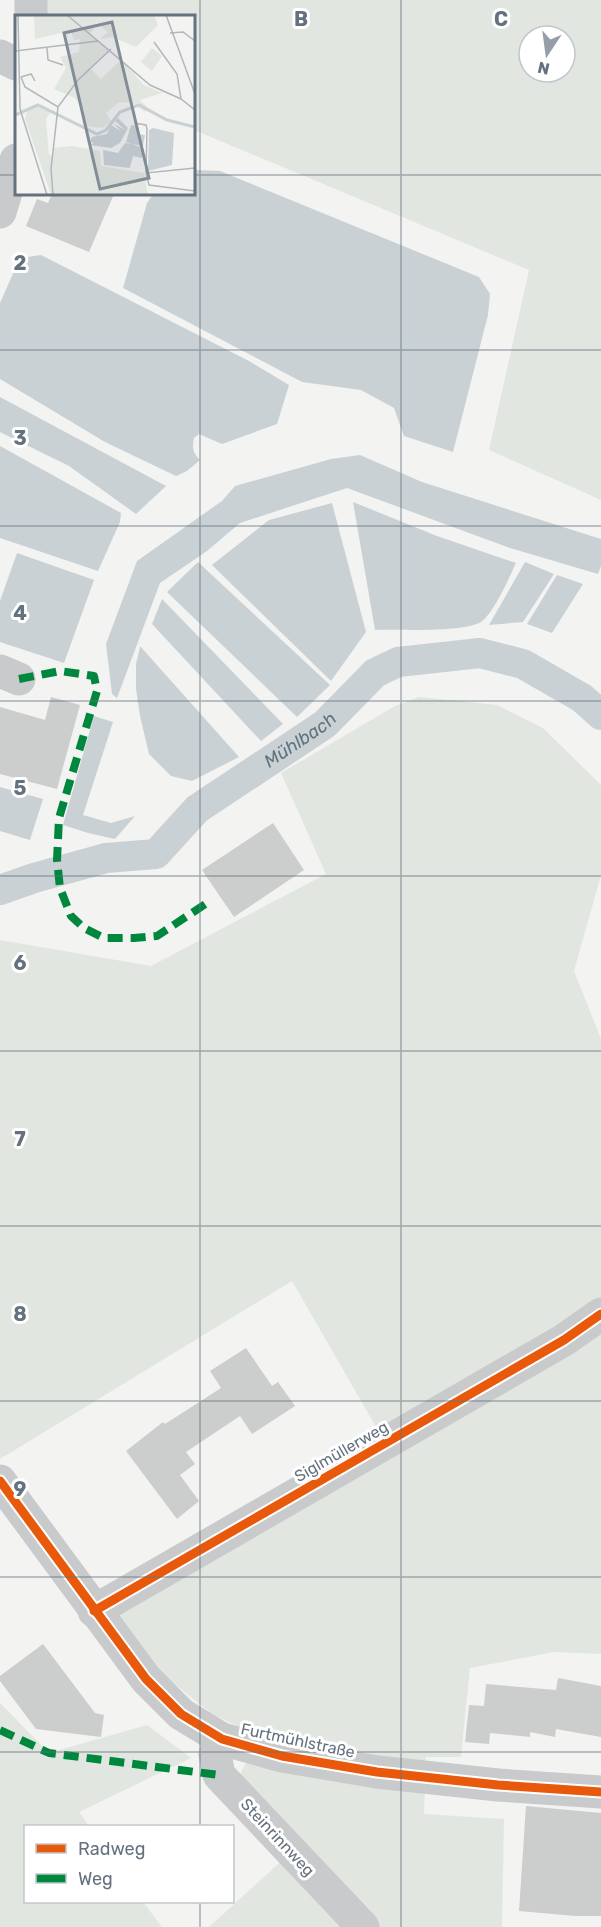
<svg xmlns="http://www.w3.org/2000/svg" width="601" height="1927" font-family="Rubik,sans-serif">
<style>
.green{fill:#e2e6e0;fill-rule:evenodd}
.water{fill:#cad1d4}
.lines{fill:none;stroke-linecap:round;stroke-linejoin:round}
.canal{stroke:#cad1d4;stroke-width:30}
.building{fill:#cccdcd}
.minor{stroke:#c8cacb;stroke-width:33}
.quiet{stroke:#00873e;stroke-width:8;stroke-dasharray:15 8;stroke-linecap:butt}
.cycleway-casing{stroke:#fff;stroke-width:13}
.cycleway{stroke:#e8590c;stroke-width:9}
.grid{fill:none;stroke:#647280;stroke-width:1.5;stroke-opacity:0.55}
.labels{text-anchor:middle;stroke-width:6;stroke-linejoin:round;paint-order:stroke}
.street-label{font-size:16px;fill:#647280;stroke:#fff}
.water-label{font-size:18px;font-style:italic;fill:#60737e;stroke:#fff}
.inset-river{fill:none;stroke:#cad1d4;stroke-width:3}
.inset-road{fill:none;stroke:#b1b7bd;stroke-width:1.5}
.view{fill:#828d98;fill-opacity:0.15;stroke:#828d98;stroke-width:3}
.inset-edge{fill:none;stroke:#647280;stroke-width:3}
.grid-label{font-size:20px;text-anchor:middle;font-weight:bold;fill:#647280;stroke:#fff;stroke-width:6;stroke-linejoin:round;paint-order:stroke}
</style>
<rect width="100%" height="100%" fill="#f3f3f1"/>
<g class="green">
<path d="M 39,0 L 601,0 L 601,500 L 489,450 L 529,270 L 194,130 L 194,16 L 36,16 ZM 529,36 L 565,36 L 565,72 L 529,72 Z"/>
<path d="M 419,697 L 497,705 L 543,728 L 601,785 L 601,875 L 574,971 L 601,1039 L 601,1654 L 554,1652 L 470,1668 L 461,1757 L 426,1757 L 424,1814 L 504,1819 L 502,1927 L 209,1927 L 300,1844 L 238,1778 L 260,1737 L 212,1714 L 162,1674 L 110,1617 L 391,1453 L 292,1281 L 0,1459 L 0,940 L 151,966 L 326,874 L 281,773 L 395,706 Z"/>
<path d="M 0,1703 L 49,1753 L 147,1725 L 191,1758 L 79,1812 L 89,1826 L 26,1826 L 26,1902 L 143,1902 L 162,1927 L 0,1927 Z"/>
</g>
<g class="water">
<path d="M 194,170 L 220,171 L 479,277 L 490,294 L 488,315 L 453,452 L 404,436 L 394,408 L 361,390 L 302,382 L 123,288 L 147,203 L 153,194 L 194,194 Z"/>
<path d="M 41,255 L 249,361 L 289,385 L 277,424 L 222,444 L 199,434 L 194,438 C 192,448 193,453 200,460 L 187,471 L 176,476 L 105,442 L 0,379 L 0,303 L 15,269 L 27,257 Z"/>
<path d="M 0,397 L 166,486 L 136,514 L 69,466 L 0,432 Z"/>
<path d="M 0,446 L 121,513 L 120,522 L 98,571 L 0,538 Z"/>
<path d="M 360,455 L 422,482 L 601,539 L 601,566 L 598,574 L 510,548 L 347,488 L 240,523 L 207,551 L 160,583 L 117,698 L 112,694 L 106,644 L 137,561 L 222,501 L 235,486 L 331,459 Z"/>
<path d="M 353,502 L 437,536 L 516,563 C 509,578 494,613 481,622 C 462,633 399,629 375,630 Z"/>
<path d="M 332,503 L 366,632 L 331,681 L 212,565 L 269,520 Z"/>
<path d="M 17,553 L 94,580 L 64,663 L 0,642 L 0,601 Z"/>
<path d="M 198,562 L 330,685 L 297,717 L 167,592 Z"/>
<path d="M 525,562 L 554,574 L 523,622 L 489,625 Z"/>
<path d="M 557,575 L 583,584 L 552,633 L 527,624 Z"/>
<path d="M 162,599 L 283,724 L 261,741 L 152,624 Z"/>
<path d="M 140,647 L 140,646 L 239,757 L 192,781 L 171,776 L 149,754 L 140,716 L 136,689 L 136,664 Z"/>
<path d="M 94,716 L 113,722 L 83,815 L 111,823 L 135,816 L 115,839 L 88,833 L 63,825 Z"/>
<path d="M 0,787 L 43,799 L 30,840 L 0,831 Z"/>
</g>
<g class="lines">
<path class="canal" id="s1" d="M 0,890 L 34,878 L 106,858 L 156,854 L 197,809 L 325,724 L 375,673 L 398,662 L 480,653 L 523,664 L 582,698 L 601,715"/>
</g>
<g class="building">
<path d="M 52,194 L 114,194 L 89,252 L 26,226 L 37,199 L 48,203 Z"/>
<path d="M 51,697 L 80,705 L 57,789 L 0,774 L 0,707 L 45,720 Z"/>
<path d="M 273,823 L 304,870 L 234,917 L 202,870 Z"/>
<path d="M 246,1348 L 272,1386 L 278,1382 L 295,1406 L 252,1434 L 240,1416 L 186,1452 L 195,1464 L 180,1475 L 199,1501 L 177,1519 L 126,1451 L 163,1422 L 165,1424 L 221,1388 L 210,1371 Z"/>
<path d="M 43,1644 L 95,1713 L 104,1715 L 101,1737 L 36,1729 L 0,1681 L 0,1676 Z"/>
<path d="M 558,1678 L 601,1686 L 601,1737 L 556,1729 L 555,1737 L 530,1732 L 530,1737 L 490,1733 L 489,1744 L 465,1742 L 469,1705 L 484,1706 L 486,1684 L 556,1690 Z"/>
<path d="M 526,1806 L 601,1813 L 601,1916 L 575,1916 L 519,1911 Z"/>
</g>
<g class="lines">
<g class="minor">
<path d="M 31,16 L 31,0"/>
<path d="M 0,56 L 16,64"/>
<path d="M 0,212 L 16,160"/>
<path d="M 0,671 L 19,679"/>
<path d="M 0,1481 L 146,1679 L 181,1714 L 222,1739 L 282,1756 L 377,1772 L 498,1785 L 601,1792"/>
<path d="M 94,1611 L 564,1340 L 601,1314"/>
<path d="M 222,1739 L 215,1754 L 219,1775 L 363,1927"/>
</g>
<g class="quiet">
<path d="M 19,679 L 60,671 L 94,676 L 97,691 L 59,818 L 57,860 L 60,888 L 71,916 L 84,928 L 104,938 L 134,938 L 157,936 L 210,901"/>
<path d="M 0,1730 L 49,1753 L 219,1775"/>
</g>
<g class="cycleway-casing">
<g id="cycleway">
<path d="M 0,1481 L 146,1679 L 181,1714 L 222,1739 L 282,1756 L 377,1772 L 498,1785 L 601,1792"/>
<path d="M 94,1611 L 564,1340 L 601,1314"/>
</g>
</g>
<use href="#cycleway" class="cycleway"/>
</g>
<path class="grid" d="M 200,0 L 200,1826M 401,0 L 401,1927M 0,175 L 16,175M 194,175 L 601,175M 0,350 L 601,350M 0,526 L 601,526M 0,701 L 601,701M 0,876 L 601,876M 0,1051 L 601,1051M 0,1226 L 601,1226M 0,1401 L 601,1401M 0,1577 L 601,1577M 0,1752 L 601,1752M 200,1902 L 200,1927"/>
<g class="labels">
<g class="street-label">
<text transform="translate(341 1451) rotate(-30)" y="6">Siglmüllerweg</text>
<text transform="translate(298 1740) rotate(12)" y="6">Furtmühlstraße</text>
<text transform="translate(278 1837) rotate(47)" y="6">Steinrinnweg</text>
</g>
<g class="water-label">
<text dy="6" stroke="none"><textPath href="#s1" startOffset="346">Mühlbach</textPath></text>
</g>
</g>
<g transform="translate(15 15)">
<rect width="180" height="180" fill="#f3f3f1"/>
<path d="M 19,0 L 139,0 L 143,10 L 121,32 L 97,22 L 85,24 L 93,17 L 82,8 L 75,19 L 94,34 L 75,53 L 86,64 L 106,45 L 129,70 L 147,78 L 125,85 L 132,92 L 130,97 L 116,87 L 103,88 L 91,98 L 96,106 L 88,113 L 71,111 L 67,108 L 69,95 L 60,83 L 39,74 L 51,53 L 45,42 L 64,37 L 65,24 L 59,25 L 56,16 L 20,24 ZM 137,33 L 147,41 L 137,56 L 126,47 ZM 23,92 L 36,97 L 31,104 L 34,140 L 38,141 L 39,133 L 57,131 L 85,136 L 86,151 L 129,158 L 133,180 L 36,180 L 10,104 L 12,96 Z" fill="#e2e6e0"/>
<path d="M 103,103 L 113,113 L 105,128 L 96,133 L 74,130 L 79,128 L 75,127 L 77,122 L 92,119 L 96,110 L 106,116 L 98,108 L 110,115 L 100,106 ZM 116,110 L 123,111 L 122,119 L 130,120 L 128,131 L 117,129 L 128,133 L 127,143 L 118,141 L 115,153 L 89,150 L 88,135 L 103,138 L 110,128 L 116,129 L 111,127 ZM 138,113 L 159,118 L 157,150 L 133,156 L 134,115 Z" fill="#cad1d4"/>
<path class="inset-river" d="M 0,100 L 23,90 L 82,119 L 91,115 L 105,97 L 124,90 L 152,105 L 180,112"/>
<path class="inset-road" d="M 3,0 L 5,94 L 32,180M 52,0 L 83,26M 151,0 L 180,79M 155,18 L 168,17 L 180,26M 139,27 L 162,59 L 166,84M 32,33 L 33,45 L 48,50M 0,36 L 83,26 L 135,70 L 166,84 L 180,95M 6,62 L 10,72 L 43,92 L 63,65 L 96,34M 6,62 L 16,59 L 20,66M 119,108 L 131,110 L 132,114 L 131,158 L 180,153M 131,158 L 134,170 L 180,176M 38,180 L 36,154 L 43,92"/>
<path class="view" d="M 97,7 L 134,163 L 85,174 L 49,18 Z"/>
<rect width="180" height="180" class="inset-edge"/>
</g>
<g class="grid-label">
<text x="301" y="26">B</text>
<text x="501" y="26">C</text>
<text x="20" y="270">2</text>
<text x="20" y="445">3</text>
<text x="20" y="620">4</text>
<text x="20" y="795">5</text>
<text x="20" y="970">6</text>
<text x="20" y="1146">7</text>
<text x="20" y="1321">8</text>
<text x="20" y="1496">9</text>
</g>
<rect x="24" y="1825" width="210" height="78" fill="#ffffff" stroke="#c1c7cc" stroke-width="1.5"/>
<rect x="36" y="1844" width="30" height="9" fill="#e8590c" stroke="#c1c7cc" stroke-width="1.5"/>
<text x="78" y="1855" font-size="18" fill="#647280">Radweg</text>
<rect x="36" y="1874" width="30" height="9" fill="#00873e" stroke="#c1c7cc" stroke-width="1.5"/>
<text x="78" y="1885" font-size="18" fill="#647280">Weg</text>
<g transform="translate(547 54) rotate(193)"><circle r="28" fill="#ffffff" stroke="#c1c7cc" stroke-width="1.5"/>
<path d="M0-4.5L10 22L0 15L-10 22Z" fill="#969fa8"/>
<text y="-9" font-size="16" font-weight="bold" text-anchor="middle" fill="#647280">N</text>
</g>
</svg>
